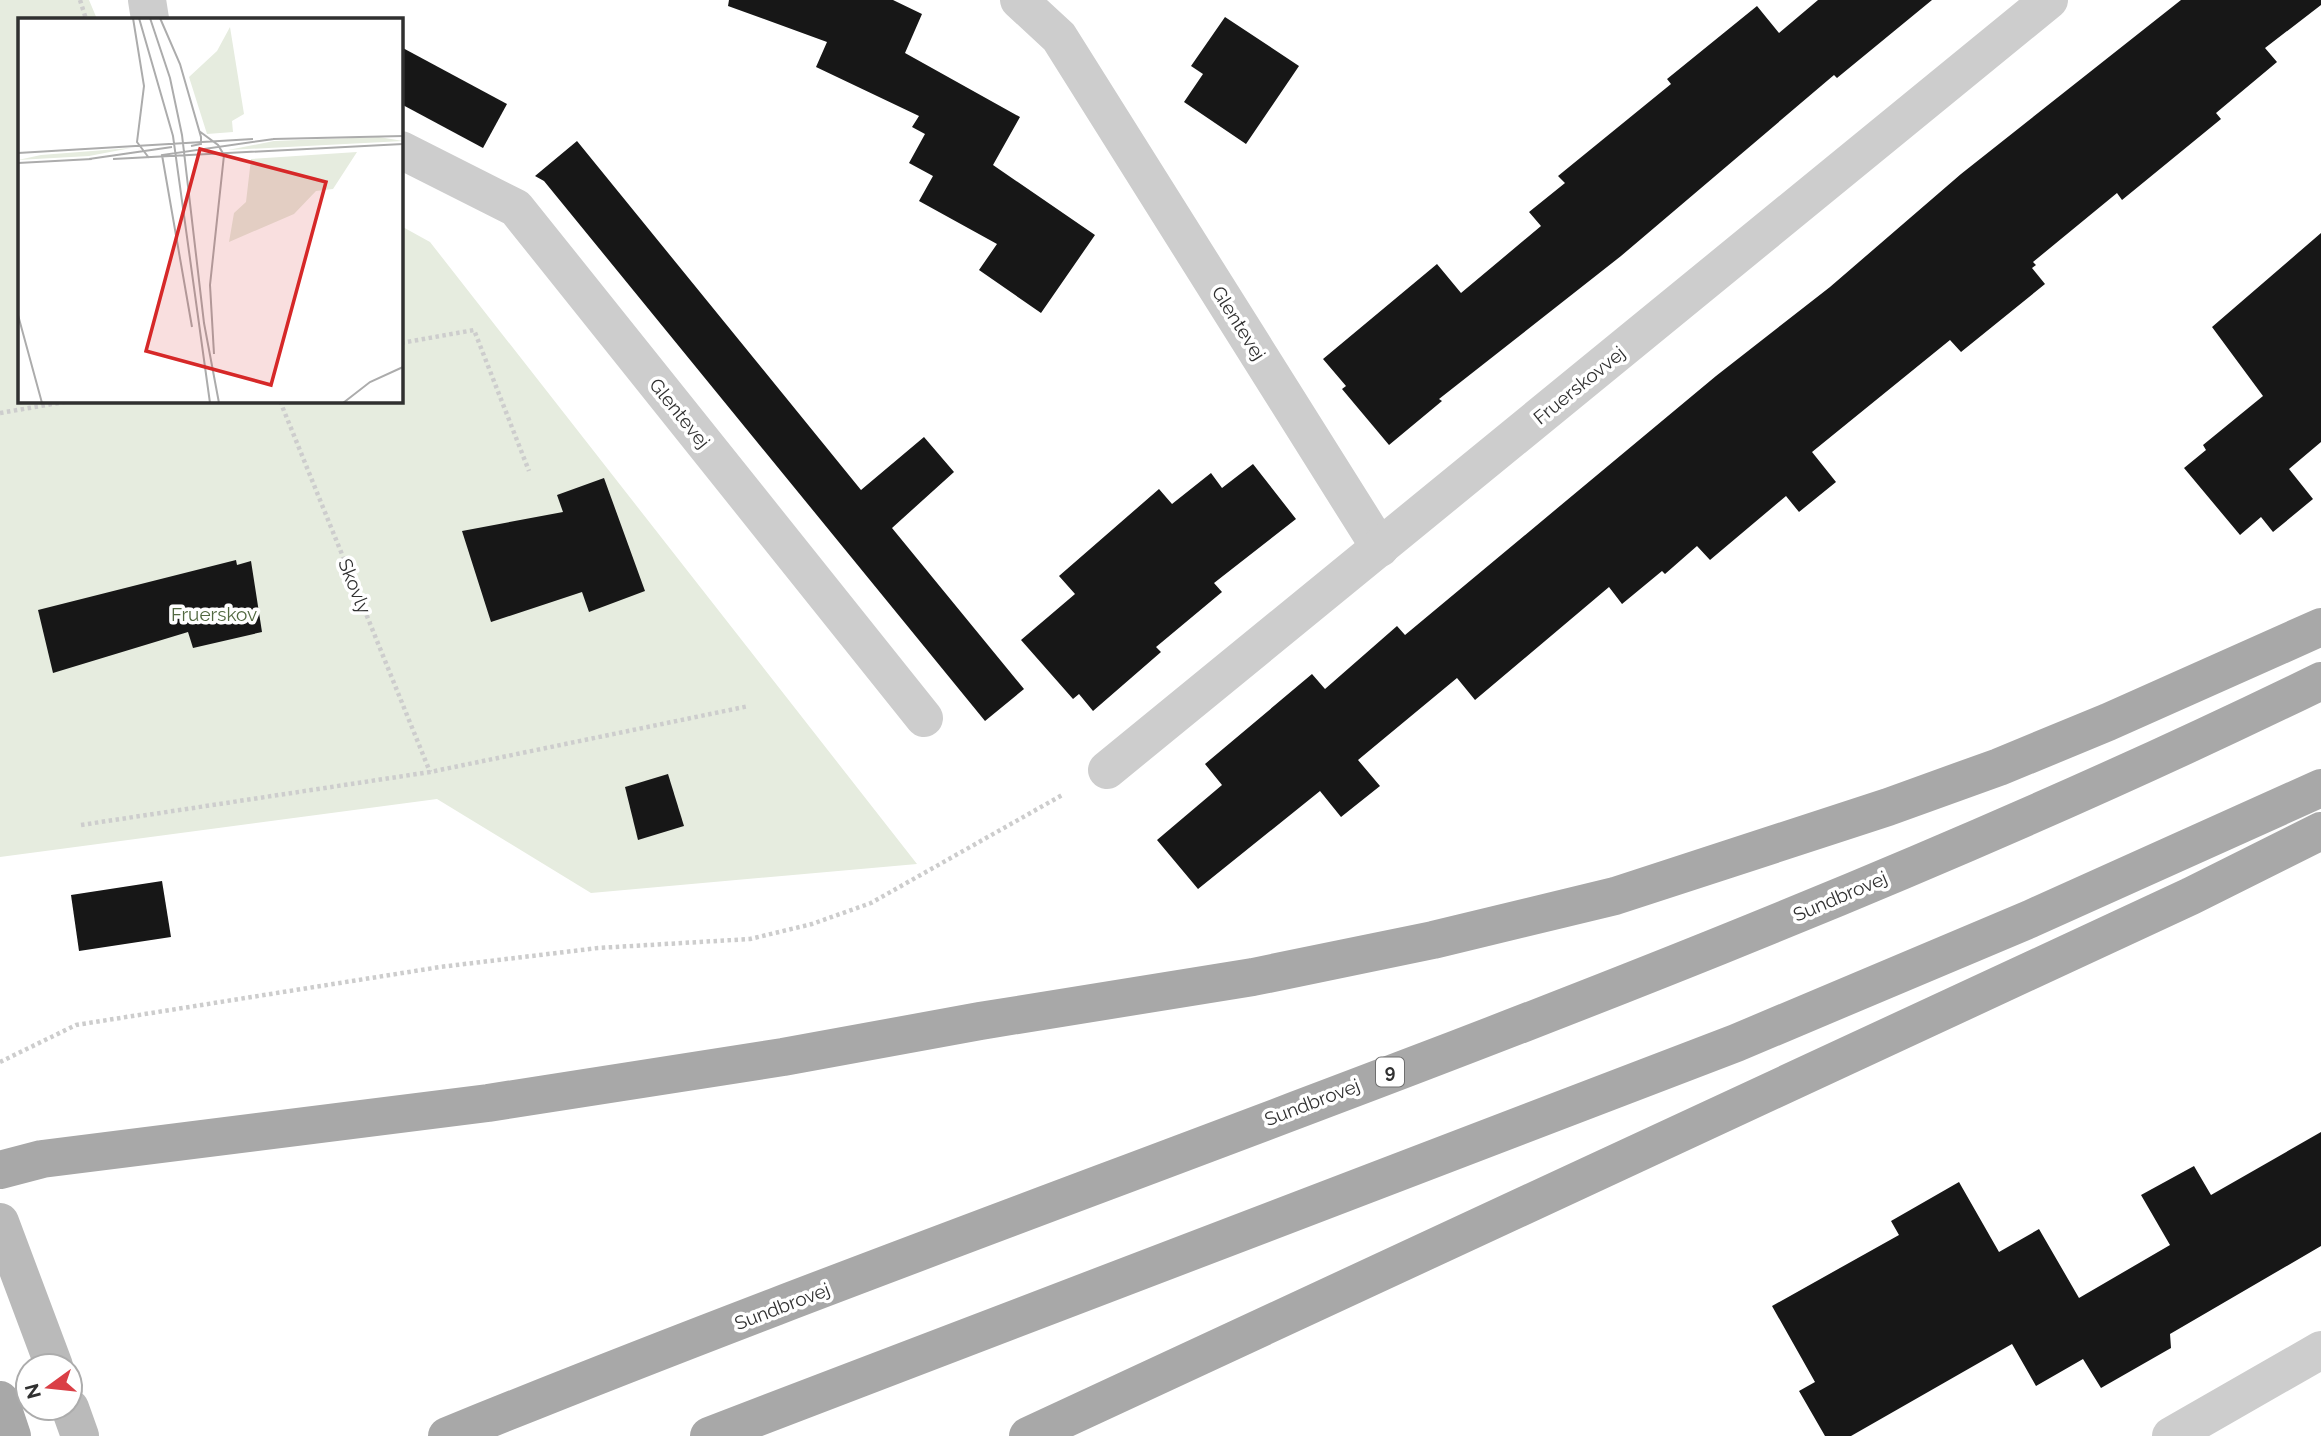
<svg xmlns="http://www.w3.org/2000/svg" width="2321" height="1436" font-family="Raleway,sans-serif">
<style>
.green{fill:#e6ecdf}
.building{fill:#171717}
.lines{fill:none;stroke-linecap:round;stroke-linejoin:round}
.path{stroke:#cdcdcd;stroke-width:4.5;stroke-dasharray:3.5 3.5;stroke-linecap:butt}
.street{stroke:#cdcdcd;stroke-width:38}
.secondary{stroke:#bababa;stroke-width:38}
.primary{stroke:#a8a8a8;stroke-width:38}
.labels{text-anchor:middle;stroke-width:7;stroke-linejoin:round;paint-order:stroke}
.shield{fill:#fff;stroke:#6e6e6e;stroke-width:2}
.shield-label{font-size:18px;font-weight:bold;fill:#303030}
.street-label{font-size:19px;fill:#303030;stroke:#fff}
.park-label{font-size:19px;fill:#526940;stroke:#fff}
.inset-road{fill:none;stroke:#acacac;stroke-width:2}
.view{fill:#d62828;fill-opacity:0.15;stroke:#d62828;stroke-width:3.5}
.inset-edge{fill:none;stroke:#303030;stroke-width:3.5}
</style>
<rect width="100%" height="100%" fill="#fff"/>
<path class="green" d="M 0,0 L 89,0 L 97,19 L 19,19 L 19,401 L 401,401 L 401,226 L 430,242 L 917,864 L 591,893 L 437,799 L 0,857 Z"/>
<g class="building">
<path d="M 729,0 L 893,0 L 922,14 L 905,53 L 1020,117 L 993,165 L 1095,235 L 1041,313 L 979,270 L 997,244 L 919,201 L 933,176 L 909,163 L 925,134 L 912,127 L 919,116 L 816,67 L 827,42 L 728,6 Z"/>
<path d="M 1818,0 L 1932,0 L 1837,78 L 1834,75 L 1621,256 L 1439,399 L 1442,401 L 1389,445 L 1342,389 L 1346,386 L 1323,359 L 1437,264 L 1461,293 L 1541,226 L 1529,212 L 1565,183 L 1558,176 L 1671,84 L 1667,79 L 1757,6 L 1779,33 Z"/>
<path d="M 2181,0 L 2321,0 L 2321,5 L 2265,48 L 2277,62 L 2216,113 L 2221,119 L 2122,200 L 2117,193 L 2033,262 L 2036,265 L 2032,268 L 2045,284 L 1961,352 L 1950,340 L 1812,452 L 1836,482 L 1799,512 L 1786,496 L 1710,560 L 1697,546 L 1665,574 L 1662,571 L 1622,604 L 1609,587 L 1475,700 L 1457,678 L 1358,760 L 1380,786 L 1341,817 L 1320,791 L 1198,889 L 1157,840 L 1222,785 L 1205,764 L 1312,674 L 1325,689 L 1397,626 L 1405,635 L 1716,376 L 1830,287 L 1961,174 Z"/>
<path d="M 1225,17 L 1299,66 L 1246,144 L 1184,102 L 1203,74 L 1191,66 Z"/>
<path d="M 401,47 L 507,104 L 483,148 L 401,104 Z"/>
<path d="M 577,141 L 861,490 L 924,437 L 954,472 L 892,528 L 1024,689 L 985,721 L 544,181 L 535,176 Z"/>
<path d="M 2321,233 L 2321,442 L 2289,469 L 2313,499 L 2273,532 L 2261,517 L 2240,535 L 2184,468 L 2206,450 L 2203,445 L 2263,396 L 2212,327 Z"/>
<path d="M 1253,464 L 1296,519 L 1214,583 L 1222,592 L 1156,647 L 1161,652 L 1093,711 L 1079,694 L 1073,699 L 1021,640 L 1075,594 L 1059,576 L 1159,489 L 1172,504 L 1211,473 L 1222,488 Z"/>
<path d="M 604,478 L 645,591 L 589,612 L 582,592 L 491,622 L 462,531 L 563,512 L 557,495 Z"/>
<path d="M 236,560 L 237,565 L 251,561 L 262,632 L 193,648 L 188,632 L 53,673 L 38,610 Z"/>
<path d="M 668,774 L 684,826 L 638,840 L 625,787 Z"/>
<path d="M 162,881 L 171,937 L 79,951 L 71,895 Z"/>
<path d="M 2321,1132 L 2321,1246 L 2170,1334 L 2171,1348 L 2101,1388 L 2083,1359 L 2036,1386 L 2012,1344 L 1851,1436 L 1825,1436 L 1799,1391 L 1815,1382 L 1772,1306 L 1899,1235 L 1891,1221 L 1959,1182 L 1999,1252 L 2039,1229 L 2079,1298 L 2170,1245 L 2141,1195 L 2194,1166 L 2211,1195 Z"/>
</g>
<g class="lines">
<g class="path">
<path d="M 80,0 L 86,19"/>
<path d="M 401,343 L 474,330 L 529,471"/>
<path d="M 280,401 L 430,772"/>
<path d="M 0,413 L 70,401"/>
<path d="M 81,825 L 430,772 L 749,706"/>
<path d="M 0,1062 L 76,1025 L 440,967 L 598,948 L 750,939 L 812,924 L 871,903 L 1064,794"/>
</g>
<g class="street">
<path d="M 147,0 L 150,19"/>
<path d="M 1019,0 L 1059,37 L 1380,548"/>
<path d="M 401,150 L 516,208 L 924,718"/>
<path d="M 1107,770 L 2049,0"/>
<path d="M 2171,1436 L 2321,1350"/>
</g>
<g class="secondary">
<path d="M 0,1222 L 54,1366"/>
<path d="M 70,1408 L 80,1436"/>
</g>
<g class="primary">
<path d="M 0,1170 L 42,1159 L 488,1103 L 783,1057 L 980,1021 L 1253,977 L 1433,940 L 1615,896 L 1888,807 L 1999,767 L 2108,722 L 2321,627"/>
<path d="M 0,1400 L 12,1436"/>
<path d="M 447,1436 C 1071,1182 1715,977 2321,681"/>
<path d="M 709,1436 L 1736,1043 L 2030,919 L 2321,788"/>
<path d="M 1028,1436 L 2191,896 L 2321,831"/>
</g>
</g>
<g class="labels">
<rect class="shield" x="1376" y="1057.5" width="28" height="29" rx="5"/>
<g class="shield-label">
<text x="1390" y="1078">9</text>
</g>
<g class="street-label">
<text transform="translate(1239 323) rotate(58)" y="7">Glentevej</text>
<text transform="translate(1579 385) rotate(-39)" y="7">Fruerskovvej</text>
<text transform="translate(680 413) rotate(51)" y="7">Glentevej</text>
<text transform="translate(355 586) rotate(68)" y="7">Skovly</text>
<text transform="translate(1840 896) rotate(-23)" y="7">Sundbrovej</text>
<text transform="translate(1312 1102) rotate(-21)" y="7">Sundbrovej</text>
<text transform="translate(782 1306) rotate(-21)" y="7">Sundbrovej</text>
</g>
<g class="park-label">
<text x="214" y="621">Fruerskov</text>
</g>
</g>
<g transform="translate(18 18)">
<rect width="385" height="385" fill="#fff"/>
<path d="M 212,9 L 226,96 L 214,103 L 215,114 L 189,116 L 171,59 L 199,33 ZM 361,119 L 385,123 L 210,132 L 256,123 ZM 113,130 L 71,138 L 0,142 L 23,137 ZM 339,134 L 315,171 L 298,173 L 276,196 L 211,224 L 216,195 L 228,184 L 233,141 Z" fill="#e6ecdf"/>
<path class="inset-road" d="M 115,0 L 126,68 L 119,124 L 131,140M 121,0 L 155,118 L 192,385M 132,0 L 152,60 L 164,117 L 186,305 L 201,385M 142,0 L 162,46 L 183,119 L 183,126 L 173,128M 181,113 L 200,127 L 206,137 L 192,267 L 196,336M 255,121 L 385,118M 0,135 L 235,121M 71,141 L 154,129M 95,141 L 385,126M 0,145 L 74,141M 0,297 L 24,385M 174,309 L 144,137 L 256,121M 325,385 L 352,364 L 385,349"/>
<path class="view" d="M 182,131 L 308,164 L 253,367 L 128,333 Z"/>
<rect width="385" height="385" class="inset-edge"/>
</g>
<g transform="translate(49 1387) rotate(255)"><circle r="33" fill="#ffffff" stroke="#acacac" stroke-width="2"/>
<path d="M0-5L12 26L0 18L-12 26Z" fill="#da3f46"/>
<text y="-10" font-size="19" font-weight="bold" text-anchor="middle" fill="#303030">N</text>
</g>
</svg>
